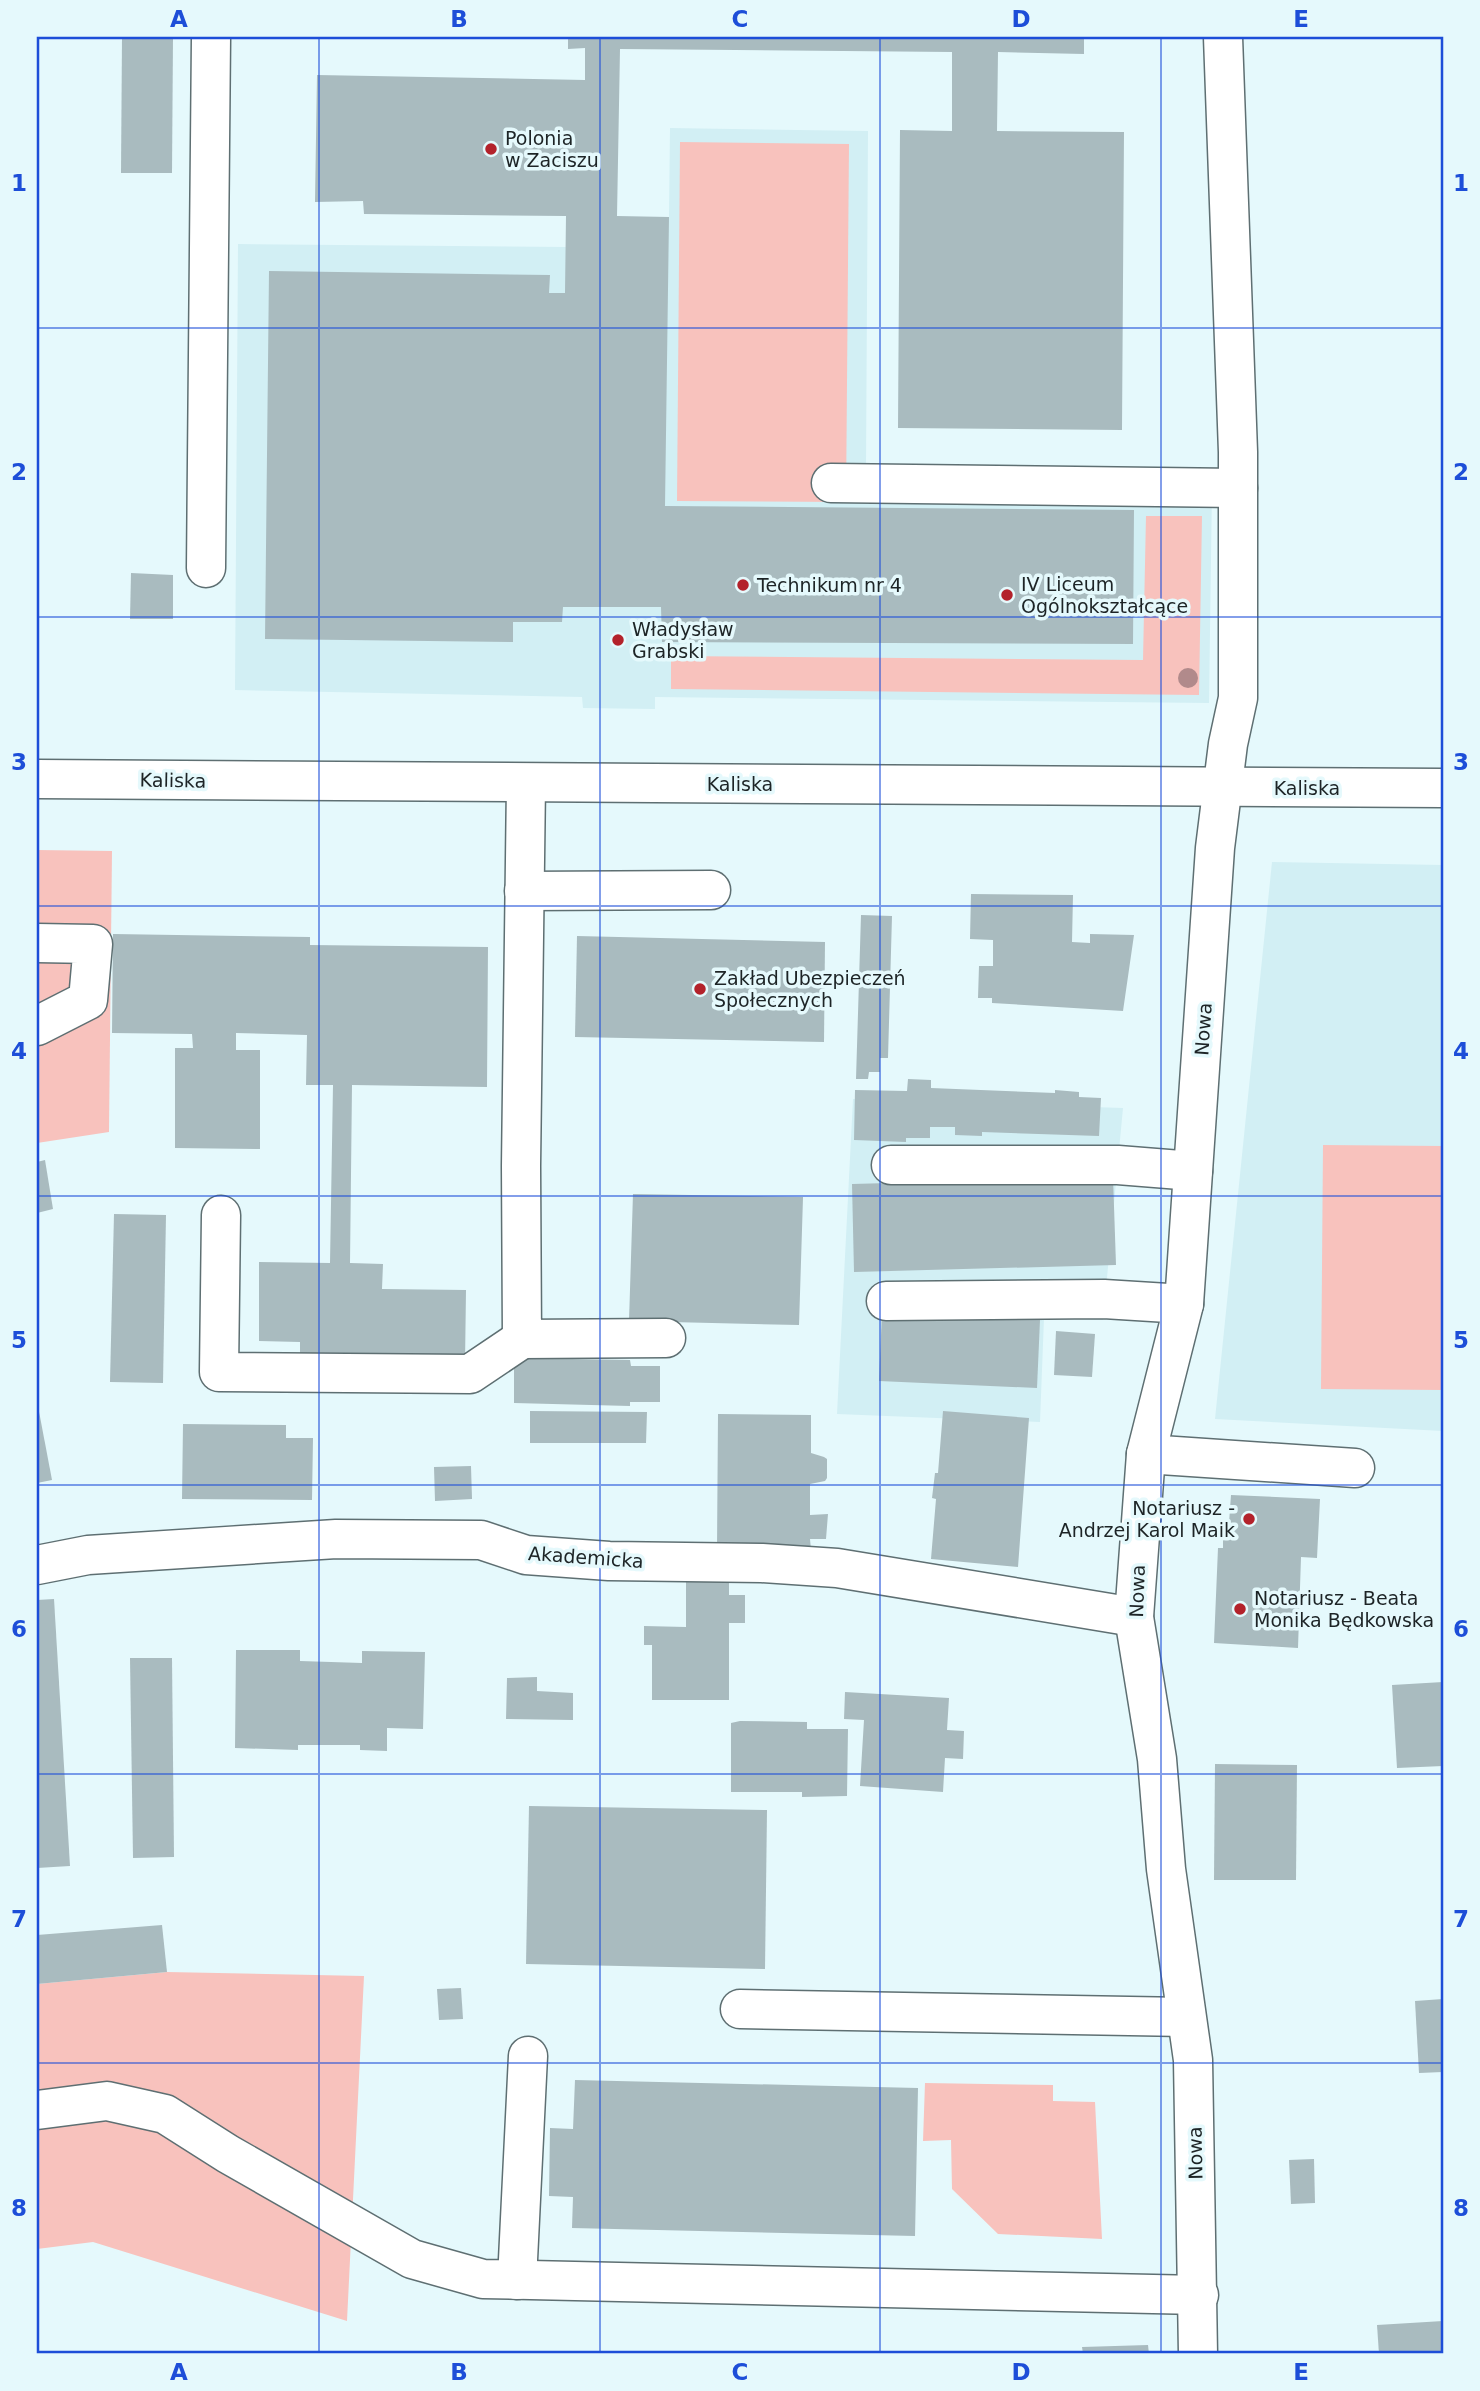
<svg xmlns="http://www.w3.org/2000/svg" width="1480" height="2391" font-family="'DejaVu Sans',sans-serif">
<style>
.built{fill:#d2eff4}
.green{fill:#f8c2bd}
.building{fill:#a9bbbf}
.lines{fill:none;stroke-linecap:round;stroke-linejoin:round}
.minor-casing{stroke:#5e6f72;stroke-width:41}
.minor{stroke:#fff;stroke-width:38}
.tree{fill:#b18a8b}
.grid{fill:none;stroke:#1d4ed8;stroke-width:2;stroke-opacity:0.55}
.poi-dot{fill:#b3222b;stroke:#e5f9fc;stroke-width:2.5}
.labels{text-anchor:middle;stroke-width:7;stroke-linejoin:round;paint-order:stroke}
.poi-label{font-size:19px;fill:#1d2426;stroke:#e5f9fc;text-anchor:start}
.street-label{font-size:19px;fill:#1d2426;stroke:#e5f9fc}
.neatline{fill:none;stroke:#1d4ed8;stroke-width:2.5}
.grid-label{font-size:23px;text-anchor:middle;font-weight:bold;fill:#1d4ed8}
</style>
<rect width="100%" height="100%" fill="#e5f9fc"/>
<g class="built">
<path d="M 670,128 L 868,131 L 866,469 L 1212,488 L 1209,703 L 655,697 L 655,709 L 583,708 L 582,697 L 235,690 L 238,244 L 566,247 L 669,217 Z"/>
<path d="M 1272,862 L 1443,865 L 1443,1431 L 1215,1419 Z"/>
<path d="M 853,1099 L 1123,1108 L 1103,1320 L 1044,1318 L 1040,1422 L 837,1414 Z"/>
</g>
<g class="green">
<path d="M 1442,37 L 1443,37 L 1443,467 Z"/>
<path d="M 680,142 L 849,144 L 846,502 L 677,501 Z"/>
<path d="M 1146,516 L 1202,516 L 1199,695 L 671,689 L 671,656 L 1143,660 Z"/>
<path d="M 37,850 L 112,851 L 109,1132 L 37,1143 Z"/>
<path d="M 1323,1145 L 1443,1146 L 1443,1390 L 1321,1389 Z"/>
<path d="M 167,1972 L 364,1976 L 347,2321 L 93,2242 L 37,2249 L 37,1984 Z"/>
<path d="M 925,2083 L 1053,2085 L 1053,2101 L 1095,2102 L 1102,2239 L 998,2234 L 952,2189 L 951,2140 L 923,2141 Z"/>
</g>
<g class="building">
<path d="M 122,37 L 173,37 L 172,173 L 121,173 Z"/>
<path d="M 568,37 L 1084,37 L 1084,54 L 998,52 L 997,131 L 1124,132 L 1122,430 L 898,428 L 900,130 L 952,131 L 952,52 L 620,49 L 617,216 L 669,217 L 665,506 L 1134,510 L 1133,644 L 662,642 L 661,607 L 563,607 L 562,622 L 513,622 L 513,642 L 265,639 L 269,271 L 550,275 L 549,293 L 565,293 L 566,216 L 364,214 L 363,201 L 315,202 L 317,75 L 585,80 L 585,48 L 568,49 Z"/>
<path d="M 131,573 L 173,575 L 173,619 L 130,619 Z"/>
<path d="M 971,894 L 1073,895 L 1072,942 L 1090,943 L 1090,934 L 1134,935 L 1123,1011 L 992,1003 L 992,998 L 978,998 L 979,966 L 993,966 L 993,940 L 970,939 Z"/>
<path d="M 861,915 L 892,916 L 888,1058 L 880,1058 L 880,1072 L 869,1072 L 868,1079 L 856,1079 Z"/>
<path d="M 113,934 L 310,937 L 310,945 L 488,947 L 487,1087 L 352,1085 L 350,1263 L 383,1264 L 382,1289 L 466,1290 L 465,1363 L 300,1360 L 300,1342 L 259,1341 L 259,1262 L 330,1263 L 333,1085 L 306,1085 L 307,1035 L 236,1033 L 236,1050 L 260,1050 L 260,1149 L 175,1148 L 175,1048 L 193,1048 L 192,1034 L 112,1033 Z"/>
<path d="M 577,936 L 825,942 L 824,1042 L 575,1037 Z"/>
<path d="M 908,1079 L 931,1080 L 931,1088 L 1055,1093 L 1055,1090 L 1079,1092 L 1079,1097 L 1101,1098 L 1099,1136 L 982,1132 L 982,1136 L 955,1135 L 955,1127 L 930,1127 L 930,1138 L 906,1138 L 906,1142 L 854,1140 L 855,1090 L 907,1091 Z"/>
<path d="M 45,1160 L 53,1209 L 37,1213 L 37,1162 Z"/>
<path d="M 1113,1177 L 1116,1265 L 854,1272 L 852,1184 Z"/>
<path d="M 633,1194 L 803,1197 L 799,1325 L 629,1321 Z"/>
<path d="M 114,1214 L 166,1215 L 163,1383 L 110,1382 Z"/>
<path d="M 882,1312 L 1040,1320 L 1037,1388 L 879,1381 Z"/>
<path d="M 1056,1331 L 1095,1334 L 1092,1377 L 1054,1375 Z"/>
<path d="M 514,1358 L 630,1360 L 631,1366 L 660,1366 L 660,1402 L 630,1402 L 630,1406 L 514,1403 Z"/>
<path d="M 37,1401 L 52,1480 L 37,1483 Z"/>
<path d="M 530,1411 L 647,1412 L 646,1443 L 530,1443 Z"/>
<path d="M 943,1411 L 1029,1418 L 1018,1567 L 931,1559 L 936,1499 L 932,1498 L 935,1473 L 938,1473 Z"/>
<path d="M 718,1414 L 811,1415 L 811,1453 L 824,1457 L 827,1459 L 827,1478 L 825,1481 L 810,1484 L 810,1515 L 828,1514 L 826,1539 L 810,1539 L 811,1550 L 717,1549 Z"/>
<path d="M 183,1424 L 286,1425 L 286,1438 L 313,1438 L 312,1500 L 182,1499 Z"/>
<path d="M 471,1466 L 472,1499 L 435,1501 L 434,1467 Z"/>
<path d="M 1231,1495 L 1320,1499 L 1317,1558 L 1301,1557 L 1298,1648 L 1214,1643 L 1218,1548 L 1223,1548 L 1223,1523 L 1229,1523 Z"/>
<path d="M 686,1580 L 729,1581 L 729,1595 L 745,1595 L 745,1623 L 729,1623 L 729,1700 L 652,1700 L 652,1645 L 644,1645 L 644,1626 L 686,1627 Z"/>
<path d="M 54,1599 L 70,1866 L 37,1868 L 37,1600 Z"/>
<path d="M 236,1650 L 300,1650 L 300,1661 L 362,1663 L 362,1651 L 425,1652 L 423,1729 L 387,1728 L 387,1751 L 360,1750 L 360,1745 L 298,1745 L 298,1750 L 235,1748 Z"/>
<path d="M 130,1658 L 172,1658 L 174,1857 L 133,1858 Z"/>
<path d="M 537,1677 L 537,1691 L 573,1693 L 573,1720 L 506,1719 L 507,1678 Z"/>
<path d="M 1443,1682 L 1443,1766 L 1397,1768 L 1392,1685 Z"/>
<path d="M 845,1692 L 949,1698 L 947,1730 L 964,1731 L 963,1759 L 945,1758 L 943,1792 L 860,1786 L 864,1720 L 844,1719 Z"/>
<path d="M 740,1721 L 807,1722 L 807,1729 L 848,1729 L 847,1796 L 802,1797 L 802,1792 L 731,1792 L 731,1723 Z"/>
<path d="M 1215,1764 L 1297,1765 L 1296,1880 L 1214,1880 Z"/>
<path d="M 529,1806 L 767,1810 L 765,1969 L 526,1964 Z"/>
<path d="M 162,1925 L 167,1972 L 37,1984 L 37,1935 Z"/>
<path d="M 461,1988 L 463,2019 L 439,2020 L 437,1989 Z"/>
<path d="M 1443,1999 L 1443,2072 L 1419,2073 L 1415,2001 Z"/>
<path d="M 575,2080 L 918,2088 L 915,2236 L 572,2228 L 573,2197 L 549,2196 L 550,2128 L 573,2129 Z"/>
<path d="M 1314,2159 L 1315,2203 L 1291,2204 L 1289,2160 Z"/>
<path d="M 1443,2321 L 1443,2354 L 1379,2354 L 1377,2325 Z"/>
<path d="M 1148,2345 L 1149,2354 L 1083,2354 L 1082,2347 Z"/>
</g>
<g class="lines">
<g class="minor-casing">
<g id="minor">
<path d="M 831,483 L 1238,488"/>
<path d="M 206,568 L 211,37"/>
<path d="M 37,779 L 1443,788"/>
<path d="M 526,783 L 521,1166 L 522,1339 L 666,1338"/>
<path d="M 524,891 L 711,890"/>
<path d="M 37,943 L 93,944 L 88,1000 L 37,1026"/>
<path d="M 891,1165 L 1118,1165 L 1193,1171"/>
<path d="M 221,1215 L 219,1372 L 470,1374 L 522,1339"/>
<path d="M 886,1301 L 1104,1299 L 1184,1304"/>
<path d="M 1146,1454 L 1355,1468"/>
<path d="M 37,1565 L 88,1555 L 336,1539 L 481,1540 L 526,1555 L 609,1561 L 762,1563 L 837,1568 L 1134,1617"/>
<path d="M 740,2009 L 1186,2017"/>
<path d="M 37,2110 L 107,2101 L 165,2114 L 228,2154 L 412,2259 L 483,2279 L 1199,2295"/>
<path d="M 517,2280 L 528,2056"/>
<path d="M 1198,2354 L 1193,2060 L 1166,1869 L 1157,1759 L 1134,1617 L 1146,1454 L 1184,1304 L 1215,848 L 1228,744 L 1238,698 L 1238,452 L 1223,37"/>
</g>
</g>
<use href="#minor" class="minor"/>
</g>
<circle class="tree" cx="1188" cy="678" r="10"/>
<path class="grid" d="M 319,37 L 319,2354M 600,37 L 600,2354M 880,37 L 880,2354M 1161,37 L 1161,2354M 37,328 L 1443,328M 37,617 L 1443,617M 37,906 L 1443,906M 37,1196 L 1443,1196M 37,1485 L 1443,1485M 37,1774 L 1443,1774M 37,2063 L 1443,2063"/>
<g class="poi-dot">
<circle cx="491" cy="149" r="7"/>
<circle cx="743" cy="585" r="7"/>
<circle cx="1007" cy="595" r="7"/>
<circle cx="618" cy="640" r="7"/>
<circle cx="700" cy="989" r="7"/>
<circle cx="1249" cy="1519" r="7"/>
<circle cx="1240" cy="1609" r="7"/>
</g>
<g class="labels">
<g class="poi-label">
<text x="505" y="145">Polonia<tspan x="505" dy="22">w Zaciszu</tspan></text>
<text x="1021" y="591">IV Liceum<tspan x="1021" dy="22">Ogólnokształcące</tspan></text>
<text x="757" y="592">Technikum nr 4</text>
<text x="632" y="636">Władysław<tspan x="632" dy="22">Grabski</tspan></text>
<text x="714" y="985">Zakład Ubezpieczeń<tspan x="714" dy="22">Społecznych</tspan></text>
<text x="1235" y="1515" text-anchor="end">Notariusz -<tspan x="1235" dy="22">Andrzej Karol Maik</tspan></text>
<text x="1254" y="1605">Notariusz - Beata<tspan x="1254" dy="22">Monika Będkowska</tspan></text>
</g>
<g class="street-label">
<text transform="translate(173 780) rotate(1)" y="7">Kaliska</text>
<text x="740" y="791">Kaliska</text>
<text x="1307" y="795">Kaliska</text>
<text transform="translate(1203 1029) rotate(-86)" y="7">Nowa</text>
<text transform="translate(586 1557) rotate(4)" y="7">Akademicka</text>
<text transform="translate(1137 1591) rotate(-88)" y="7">Nowa</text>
<text transform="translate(1195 2153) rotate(-91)" y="7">Nowa</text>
</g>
</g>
<rect width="1480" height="2391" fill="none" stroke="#e5f9fc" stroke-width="77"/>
<rect x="38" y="38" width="1404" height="2314" class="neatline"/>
<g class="grid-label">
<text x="179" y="27">A</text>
<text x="459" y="27">B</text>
<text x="740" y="27">C</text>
<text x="1021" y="27">D</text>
<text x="1301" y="27">E</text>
<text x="19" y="191">1</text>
<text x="1461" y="191">1</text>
<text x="19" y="480">2</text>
<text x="1461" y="480">2</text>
<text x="19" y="770">3</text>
<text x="1461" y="770">3</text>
<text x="19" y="1059">4</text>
<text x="1461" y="1059">4</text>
<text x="19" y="1348">5</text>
<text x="1461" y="1348">5</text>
<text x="19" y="1637">6</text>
<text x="1461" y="1637">6</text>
<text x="19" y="1927">7</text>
<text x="1461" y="1927">7</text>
<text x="19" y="2216">8</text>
<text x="1461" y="2216">8</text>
<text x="179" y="2380">A</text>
<text x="459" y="2380">B</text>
<text x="740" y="2380">C</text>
<text x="1021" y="2380">D</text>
<text x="1301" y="2380">E</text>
</g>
</svg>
